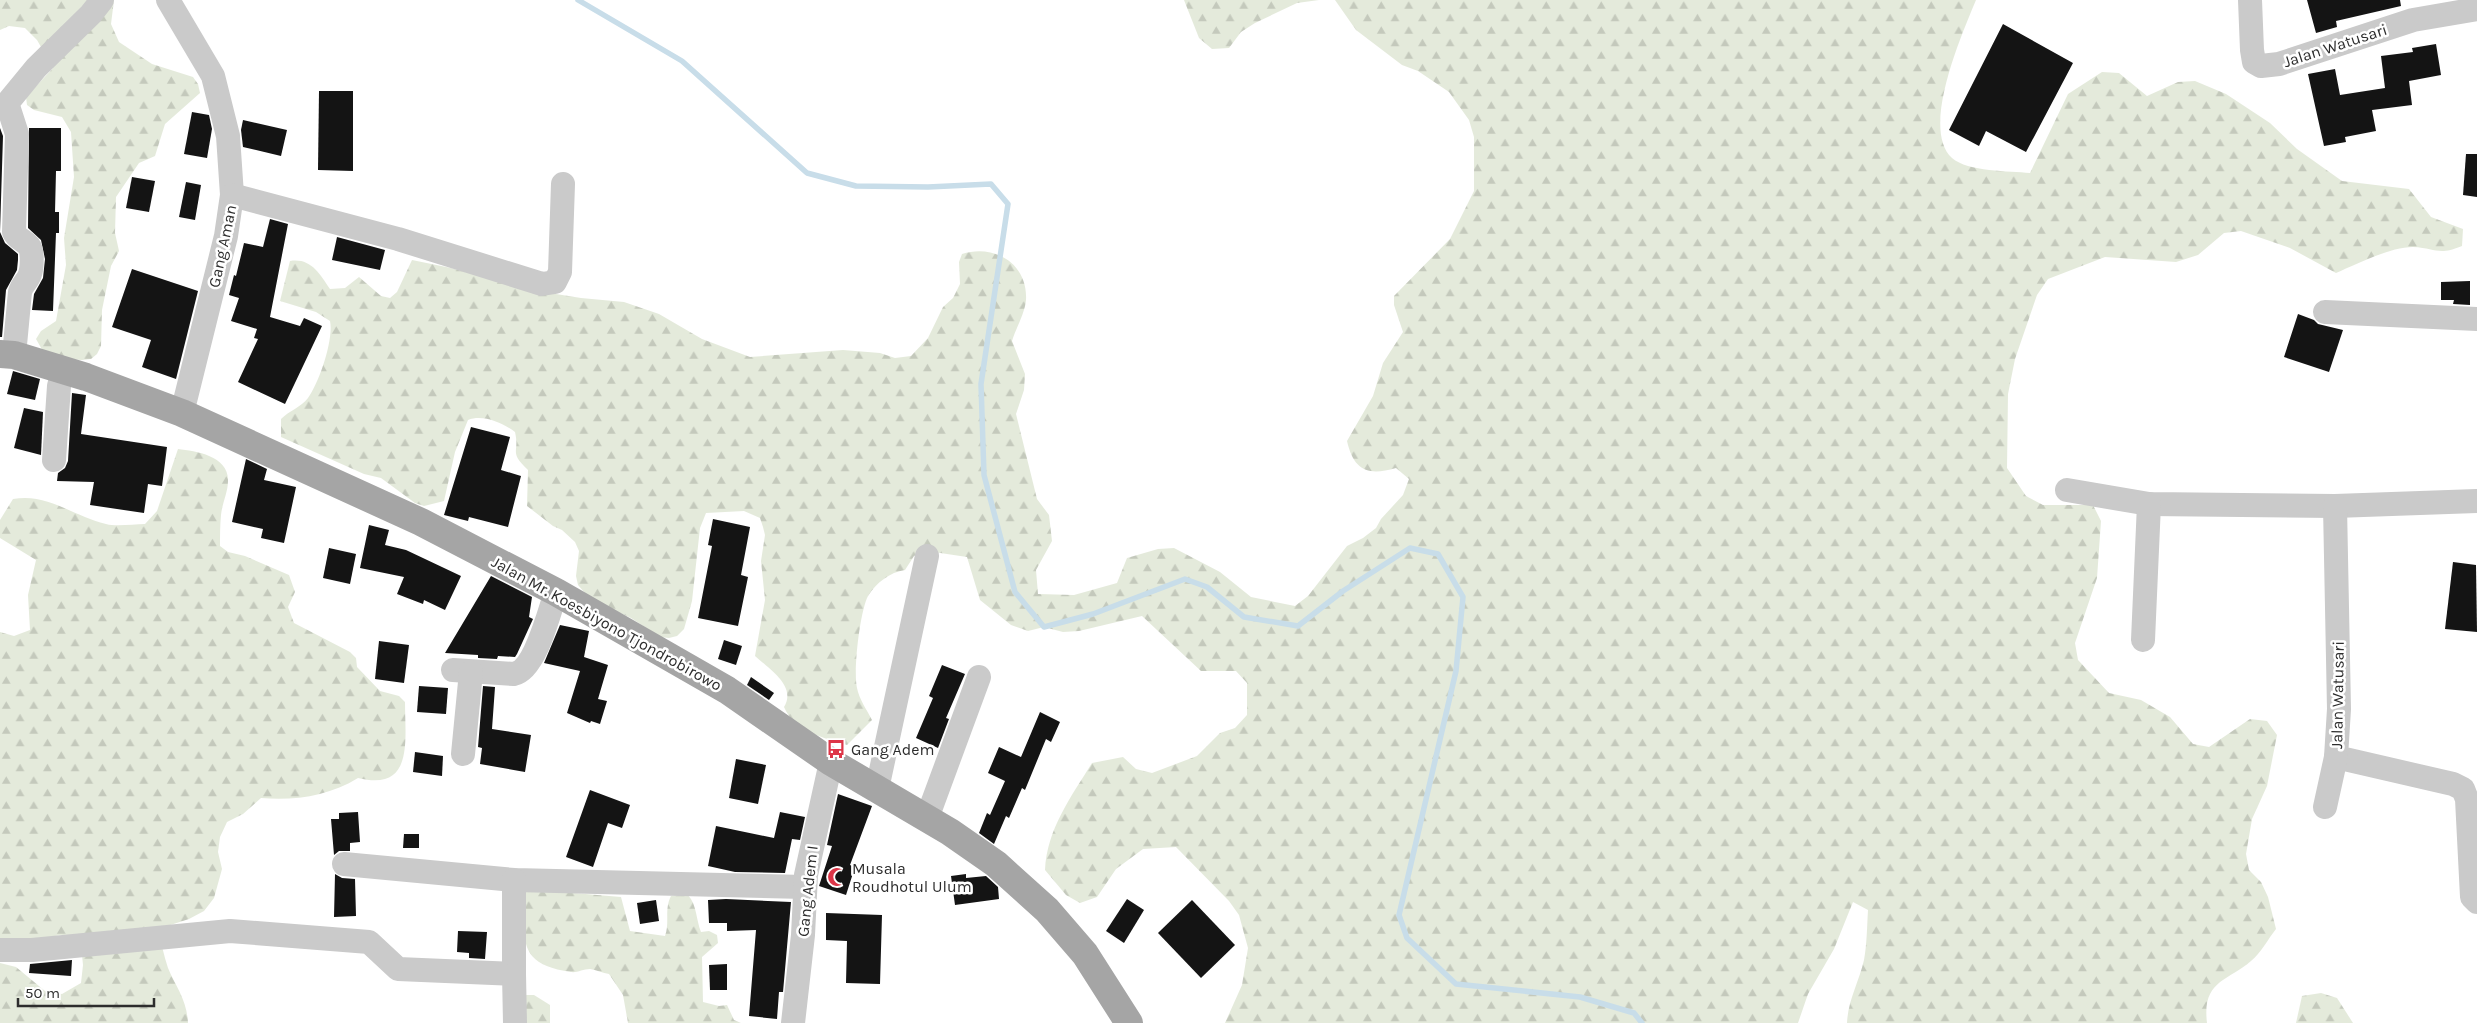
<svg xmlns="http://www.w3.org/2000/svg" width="2477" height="1023" font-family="Karla,sans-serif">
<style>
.forest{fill:url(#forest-firs)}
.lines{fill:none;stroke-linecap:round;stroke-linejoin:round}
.stream{stroke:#c8dde9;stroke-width:5.5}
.building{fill:#141414}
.minor{stroke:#cacaca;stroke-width:24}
.major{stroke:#a5a5a5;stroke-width:28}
.labels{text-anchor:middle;stroke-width:5;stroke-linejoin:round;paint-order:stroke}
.street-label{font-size:16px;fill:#2d2d2d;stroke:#fff}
.poi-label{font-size:16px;fill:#2d2d2d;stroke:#fff;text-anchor:start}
</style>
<defs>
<pattern id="forest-firs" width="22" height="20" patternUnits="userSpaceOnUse" patternTransform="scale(1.25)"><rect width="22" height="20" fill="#e4eadb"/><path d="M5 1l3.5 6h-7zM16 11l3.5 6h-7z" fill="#c4c9bc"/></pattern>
</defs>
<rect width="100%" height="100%" fill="#fff"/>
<g class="forest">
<path d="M 0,0 L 114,0 L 111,24 L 119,42 L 152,64 L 193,77 L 198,84 L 200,93 L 165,124 L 155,156 L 139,163 L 116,197 L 115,233 L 119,251 L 111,266 L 102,310 L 101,346 L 97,354 L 91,359 L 82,360 L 51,358 L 44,353 L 36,339 L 41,331 L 56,321 L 66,265 L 64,238 L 74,177 L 71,132 L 62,117 L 34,110 L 27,105 L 26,97 L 53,68 L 37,40 L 25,28 L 9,26 L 0,30 Z"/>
<path d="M 1184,0 L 1319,0 L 1297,3 L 1255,23 L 1241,32 L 1229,48 L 1212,49 L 1199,38 Z"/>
<path d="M 1335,0 L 1976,0 C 1962,34 1920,129 1952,158 C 1968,172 2009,171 2030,173 L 2068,94 L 2102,72 L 2119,73 L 2147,96 L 2178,82 L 2195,81 L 2226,94 L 2270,123 L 2297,149 L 2342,181 L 2409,189 L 2431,217 L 2463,229 L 2462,246 C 2438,256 2436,248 2413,247 C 2390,247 2357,264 2336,273 L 2290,248 L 2241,231 L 2224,233 L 2198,255 L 2176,262 L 2105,257 L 2048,279 L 2037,295 L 2015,359 L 2008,394 L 2007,468 L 2026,496 L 2043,505 L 2093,505 L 2101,521 L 2097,578 L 2075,643 L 2078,660 L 2109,693 L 2141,700 L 2170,717 L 2193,744 L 2209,747 L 2250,719 L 2267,721 L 2277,735 L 2267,786 L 2252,819 L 2246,854 L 2249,870 L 2261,882 L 2268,897 L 2276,929 C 2268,939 2261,953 2251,961 C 2226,982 2202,981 2207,1023 L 1847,1023 C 1848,1000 1859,982 1864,960 C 1867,944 1867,926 1868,910 L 1853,902 L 1834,949 L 1808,994 L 1798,1023 L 1225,1023 L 1242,985 L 1248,948 L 1239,915 L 1229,901 L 1176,847 L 1143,849 L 1116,869 L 1097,897 L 1080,903 L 1066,895 L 1045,870 C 1047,829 1071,797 1092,763 L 1123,757 L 1136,769 L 1152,773 L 1197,756 L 1220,733 L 1235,728 L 1247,715 L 1247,683 L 1236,671 L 1201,671 L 1142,616 L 1079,631 L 1063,632 L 1044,627 L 1028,631 L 1011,625 L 980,600 L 967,557 L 927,551 L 914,556 L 905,570 C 890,572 876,583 868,596 C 860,611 853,671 857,688 C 859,699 867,710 872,720 L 847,745 C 824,738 794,731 784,707 C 797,686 769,669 755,656 L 765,600 L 761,561 L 765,535 L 763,527 L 760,518 L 744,511 L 706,513 L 700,528 L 692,601 L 684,629 L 677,636 L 669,638 L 660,637 L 631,618 L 590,599 L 578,585 L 576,576 L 579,551 L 575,542 L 562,530 L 553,526 L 527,506 L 528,470 C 508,451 520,453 515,432 C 503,423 483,414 468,420 L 455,452 L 444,501 L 424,506 L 415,503 L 381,478 L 364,474 L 281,437 L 281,419 C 289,411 301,407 308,398 C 319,383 334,339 330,321 L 316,312 L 280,301 L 290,261 C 311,258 319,273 330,289 L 345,288 L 359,277 L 381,296 L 390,298 L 397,292 L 412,260 L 451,268 L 537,291 L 581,298 L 624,302 L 659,314 L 702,339 L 750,357 L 843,350 L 880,353 L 895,358 L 911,356 L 928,338 L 943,307 L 953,298 L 960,284 L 959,262 L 962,254 C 994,244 1028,263 1026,300 C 1025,313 1016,328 1012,341 L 1025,374 L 1024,390 L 1016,414 L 1037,499 L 1049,515 L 1052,541 L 1036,570 L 1038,594 L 1074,595 L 1117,583 L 1127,558 L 1158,549 L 1174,548 L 1220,572 L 1251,597 L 1295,606 L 1308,596 L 1347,546 L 1363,538 L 1376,528 L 1381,519 L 1403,495 L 1409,479 L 1396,468 C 1368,476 1354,471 1347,441 L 1373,396 L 1383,363 L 1403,332 L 1394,305 L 1394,296 L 1450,239 L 1474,191 L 1474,137 L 1469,120 L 1449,92 L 1418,71 L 1402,65 L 1356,30 Z"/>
<path d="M 178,449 C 196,451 229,456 228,481 C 228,492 222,504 221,515 C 220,525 220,536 220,546 L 228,552 L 245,556 L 289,575 L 295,592 L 288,607 L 294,623 L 350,652 L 356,658 L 357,667 L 380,691 L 399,696 L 405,702 C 405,741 414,792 358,778 C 329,796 294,801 261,798 L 243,814 L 227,822 L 220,837 L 218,852 L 222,869 L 214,898 L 204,911 L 189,919 L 158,929 C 161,942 164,956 168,968 C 176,987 187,1000 188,1023 L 0,1023 L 0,963 L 16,967 L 45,991 L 62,994 L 81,983 L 83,965 L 80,935 L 60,935 L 42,939 L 0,938 L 0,632 L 14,636 L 30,630 L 28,595 L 36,560 L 0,538 L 0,520 L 13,499 C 49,493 72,516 106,524 C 117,527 133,524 145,524 L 157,511 Z"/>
<path d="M 526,889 L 621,897 L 630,931 L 665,936 C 670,923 664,909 671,896 L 688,895 C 697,905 696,920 701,932 L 709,931 L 717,935 L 718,943 L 702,957 L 703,1002 L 719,1006 L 727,1005 L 734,1020 L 741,1023 L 628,1023 L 623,995 L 609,974 C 603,973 596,970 590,969 C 583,969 577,973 571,972 C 513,964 525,936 526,889 Z"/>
<path d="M 2321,993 L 2337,998 L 2353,1023 L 2296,1023 L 2302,996 Z"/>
<path d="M 525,995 L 534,995 L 550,1005 L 550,1023 L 512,1023 Z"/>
</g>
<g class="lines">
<path class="stream" d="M 578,0 L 682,61 L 807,173 L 856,186 L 928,187 L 991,184 L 1008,204 L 981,384 L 984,475 L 1015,592 L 1044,627 L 1093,614 L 1185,579 L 1207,587 L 1244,617 L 1298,626 L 1343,591 L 1410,548 L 1438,554 L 1463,597 L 1456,671 L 1399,915 L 1407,938 L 1456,984 L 1580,997 L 1634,1013 L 1642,1023"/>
</g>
<g class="building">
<path d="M 2307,0 L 2400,0 L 2401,6 L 2336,21 L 2337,27 L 2316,33 Z"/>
<path d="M 2003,24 L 2073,63 L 2026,152 L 1986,131 L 1979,146 L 1949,130 Z"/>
<path d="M 2436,44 L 2441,75 L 2409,81 L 2412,105 L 2372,110 L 2376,131 L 2345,137 L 2346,142 L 2324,146 L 2308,74 L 2335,69 L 2340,95 L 2385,88 L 2381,56 L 2413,52 L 2412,48 Z"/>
<path d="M 319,91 L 353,91 L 353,171 L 318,170 Z"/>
<path d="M 192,112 L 209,115 L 212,129 L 207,158 L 184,154 Z"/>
<path d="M 243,120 L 287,130 L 281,156 L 243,147 L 241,130 Z"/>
<path d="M 0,128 L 3,136 L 0,232 L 5,243 L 18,254 L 18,260 L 17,270 L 6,290 L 2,337 L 0,337 Z"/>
<path d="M 29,128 L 61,128 L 61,171 L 56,171 L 55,212 L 59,212 L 59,233 L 56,233 L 53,311 L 32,310 L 34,294 L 43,278 L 45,259 L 41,240 L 28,228 Z"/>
<path d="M 2466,154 L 2477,154 L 2477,197 L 2463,195 Z"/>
<path d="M 132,177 L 155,181 L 149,212 L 126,208 Z"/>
<path d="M 186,182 L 201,185 L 195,220 L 179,217 Z"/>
<path d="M 270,219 L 288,224 L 270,317 L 300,326 L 304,318 L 322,326 L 285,404 L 238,382 L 258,339 L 254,338 L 257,329 L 231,321 L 239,298 L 229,295 L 234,275 L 236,276 L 244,243 L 263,247 Z"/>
<path d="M 337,237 L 385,250 L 380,270 L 332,260 Z"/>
<path d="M 132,269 L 198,291 L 176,379 L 142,367 L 151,340 L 112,327 Z"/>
<path d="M 2470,281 L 2470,305 L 2453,304 L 2454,300 L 2441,300 L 2441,282 Z"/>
<path d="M 2298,314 L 2314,320 L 2318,324 L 2343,330 L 2329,372 L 2284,357 Z"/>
<path d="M 13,371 L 40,379 L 35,400 L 7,394 Z"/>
<path d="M 72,393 L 86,395 L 81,434 L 167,447 L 162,486 L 148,484 L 144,513 L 90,505 L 94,482 L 57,481 L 58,473 L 65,468 L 68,461 Z"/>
<path d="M 24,408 L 43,412 L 41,455 L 14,448 Z"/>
<path d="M 471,427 L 510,437 L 501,470 L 521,476 L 508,527 L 469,517 L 468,521 L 444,515 Z"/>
<path d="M 246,459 L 267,469 L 264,480 L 296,487 L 284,543 L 261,538 L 263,529 L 232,522 Z"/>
<path d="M 713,519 L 750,527 L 741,575 L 748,577 L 738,626 L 698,618 L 712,546 L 708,545 Z"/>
<path d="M 369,525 L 389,530 L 385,545 L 406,550 L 461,576 L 445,610 L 424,600 L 423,604 L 397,594 L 404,577 L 360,568 Z"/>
<path d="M 329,548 L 356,554 L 350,584 L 323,578 Z"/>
<path d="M 2453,562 L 2476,565 L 2477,632 L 2445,629 Z"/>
<path d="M 491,576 L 532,597 L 529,617 L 533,619 L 517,654 L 515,657 L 498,656 L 497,659 L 478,658 L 478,655 L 445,653 Z"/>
<path d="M 560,625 L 589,631 L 584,657 L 608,665 L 598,699 L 607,701 L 600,724 L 591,721 L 590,723 L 567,713 L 580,671 L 544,663 Z"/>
<path d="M 724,640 L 742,646 L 736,665 L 718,659 Z"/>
<path d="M 379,641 L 409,645 L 404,683 L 375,679 Z"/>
<path d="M 942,665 L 965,674 L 946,718 L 949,719 L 938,748 L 916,738 L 933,698 L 929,696 Z"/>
<path d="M 751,677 L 774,693 L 769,700 L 747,685 Z"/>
<path d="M 419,686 L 448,688 L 446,714 L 417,712 Z"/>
<path d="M 483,686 L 495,687 L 492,729 L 531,735 L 525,772 L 480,764 L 482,748 L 478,747 Z"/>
<path d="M 1040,712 L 1060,722 L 1051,742 L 1046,739 L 1025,790 L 1022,788 L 1009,818 L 1006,816 L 994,844 L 979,833 L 987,813 L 990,815 L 1005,781 L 988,773 L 999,747 L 1021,757 Z"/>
<path d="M 415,752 L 443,756 L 442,776 L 413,772 Z"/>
<path d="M 736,759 L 766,765 L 758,804 L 729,798 Z"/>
<path d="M 590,790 L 630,805 L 622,828 L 608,823 L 593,867 L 566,857 Z"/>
<path d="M 838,794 L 872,806 L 850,865 L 855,867 L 846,895 L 819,886 L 832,846 L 827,845 Z"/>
<path d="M 358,812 L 360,842 L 350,843 L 350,851 L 339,851 L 334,855 L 331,819 L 339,819 L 339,813 Z"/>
<path d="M 780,812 L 805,817 L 800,840 L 792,839 L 785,873 L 735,872 L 708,866 L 716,826 L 774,838 Z"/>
<path d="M 404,834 L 419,834 L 419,848 L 403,848 Z"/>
<path d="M 335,874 L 342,878 L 355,879 L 356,916 L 334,917 Z"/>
<path d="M 966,874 L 966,878 L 986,876 L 998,887 L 999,899 L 955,905 L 951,876 Z"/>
<path d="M 726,899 L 791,902 L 783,992 L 779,992 L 777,1019 L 749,1016 L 756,930 L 727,931 L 727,923 L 709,923 L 708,900 Z"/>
<path d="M 1127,899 L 1144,910 L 1124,943 L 1106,931 Z"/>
<path d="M 656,900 L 659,921 L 640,924 L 637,903 Z"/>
<path d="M 1192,900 L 1235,945 L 1201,978 L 1158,933 Z"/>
<path d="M 826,913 L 882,915 L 880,984 L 846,983 L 847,941 L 826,940 Z"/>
<path d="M 458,931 L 487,932 L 485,959 L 469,958 L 469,953 L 457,952 Z"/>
<path d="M 72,960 L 71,976 L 29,973 L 30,964 Z"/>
<path d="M 727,964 L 727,990 L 710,990 L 709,965 Z"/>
</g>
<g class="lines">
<g class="minor">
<path d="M 168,0 L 213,76 L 228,136 L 232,195 L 226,236 L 182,413"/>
<path d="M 2250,0 L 2252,50 L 2254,62 L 2261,66 L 2279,64 L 2413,20 L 2477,9"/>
<path d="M 232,195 L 398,239 L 542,284 L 555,282 L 560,272 L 563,184"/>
<path d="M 2325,312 L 2477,319"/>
<path d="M 14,355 L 20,292 C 22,284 28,281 30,274 C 32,268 33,251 29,246 C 24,240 17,239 14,232 L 17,134 L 8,106 L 9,101 L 36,68 L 91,14 L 102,0"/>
<path d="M 54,460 L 59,386 L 63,371"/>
<path d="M 2067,490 L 2149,504 L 2335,506 L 2477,501"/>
<path d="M 2335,506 L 2339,709 L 2336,757 L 2453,784 L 2463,789 L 2467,799 L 2472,897 L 2477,902"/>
<path d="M 2143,640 L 2149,504"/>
<path d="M 453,670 L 514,674 C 535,670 549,613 556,592"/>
<path d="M 463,754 L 471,672"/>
<path d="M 877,789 L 927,556"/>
<path d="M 2325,807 L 2336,757"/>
<path d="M 927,818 L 979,677"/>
<path d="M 344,864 L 514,880 L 805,887"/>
<path d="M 0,950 L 32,950 L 230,931 L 369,942 L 398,969 L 514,974 L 514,880"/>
<path d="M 514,974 L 515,1023"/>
<path d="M 793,1023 L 803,935 L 806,875 L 831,762"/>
</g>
<path class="major" d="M 0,354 L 14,355 L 86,377 L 182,413 L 421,522 L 556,592 L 727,690 L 831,762 L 950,832 L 996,864 L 1047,910 L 1085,954 L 1129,1023"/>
</g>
<defs>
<g id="bus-bare" transform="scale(1.5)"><path d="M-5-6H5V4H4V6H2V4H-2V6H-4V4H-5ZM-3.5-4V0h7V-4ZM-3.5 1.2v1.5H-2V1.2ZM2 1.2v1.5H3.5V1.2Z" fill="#dd3648" stroke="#fff" stroke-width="2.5" paint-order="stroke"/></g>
<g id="mosque-bare" transform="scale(1.5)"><path d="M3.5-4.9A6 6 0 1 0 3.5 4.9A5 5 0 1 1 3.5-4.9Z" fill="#dd3648" stroke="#fff" stroke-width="2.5" paint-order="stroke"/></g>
</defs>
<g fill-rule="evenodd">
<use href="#bus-bare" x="836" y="749"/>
<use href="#mosque-bare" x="837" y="877"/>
</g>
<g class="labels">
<g class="street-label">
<text transform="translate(2335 45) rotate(-18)" y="6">Jalan Watusari</text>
<text transform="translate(222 246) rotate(-78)" y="6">Gang Aman</text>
<text transform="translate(607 623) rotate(29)" y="6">Jalan Mr. Koesbiyono Tjondrobirowo</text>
<text transform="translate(2337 695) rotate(-89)" y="6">Jalan Watusari</text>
<text transform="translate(807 891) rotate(-84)" y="6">Gang Adem I</text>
</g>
<g class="poi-label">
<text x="851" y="755">Gang Adem</text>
<text x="852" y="874">Musala<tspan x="852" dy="18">Roudhotul Ulum</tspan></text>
</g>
</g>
<path d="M18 998v8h136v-8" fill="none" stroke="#2d2d2d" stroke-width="2.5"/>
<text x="25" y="998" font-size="15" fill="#2d2d2d" stroke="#ffffff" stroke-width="4" paint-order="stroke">50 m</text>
</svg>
